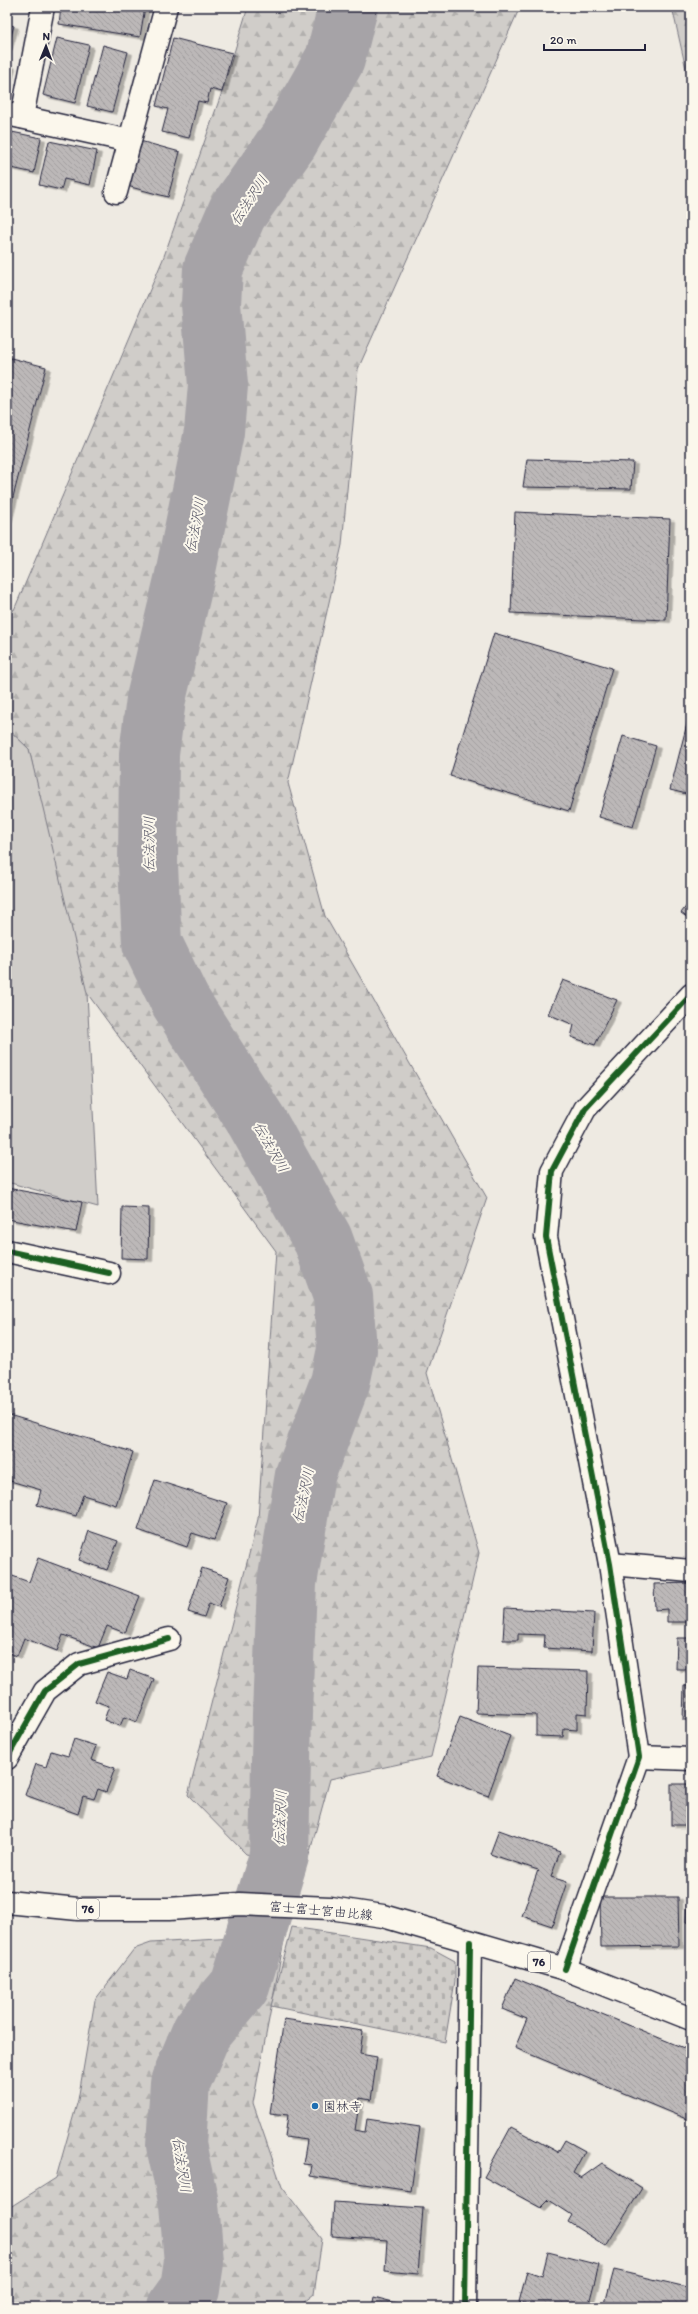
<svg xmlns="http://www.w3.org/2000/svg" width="698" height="2314" font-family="Itim,'Klee One',sans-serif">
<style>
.forest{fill:url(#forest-firs);stroke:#797882}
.cemetery{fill:url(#cemetery-stones);stroke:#797882}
.pitch{fill:#d0cdc9;stroke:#797882}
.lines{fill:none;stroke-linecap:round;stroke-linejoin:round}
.river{stroke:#a6a3a7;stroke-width:60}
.building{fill:url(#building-back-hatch);stroke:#22223b;filter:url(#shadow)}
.minor-casing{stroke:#22223b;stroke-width:25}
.major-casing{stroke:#22223b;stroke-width:25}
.minor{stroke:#fbf7ec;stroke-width:22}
.major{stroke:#fbf7ec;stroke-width:22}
.cycleway-casing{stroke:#fbf7ec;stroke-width:8}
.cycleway{stroke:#1b5e20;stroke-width:6}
.poi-dot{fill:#1f6fb2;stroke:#fbf7ec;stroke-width:1.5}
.labels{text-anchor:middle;stroke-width:4;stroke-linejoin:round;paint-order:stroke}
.shield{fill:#fbf7ec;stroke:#636270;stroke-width:1}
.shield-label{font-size:12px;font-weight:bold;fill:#22223b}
.street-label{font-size:13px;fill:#22223b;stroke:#fbf7ec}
.poi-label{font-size:13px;fill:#22223b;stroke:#fbf7ec;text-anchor:start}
.water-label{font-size:14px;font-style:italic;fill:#575666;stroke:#fbf7ec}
</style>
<defs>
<pattern id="forest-firs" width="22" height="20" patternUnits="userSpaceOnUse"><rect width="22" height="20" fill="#d0cdc9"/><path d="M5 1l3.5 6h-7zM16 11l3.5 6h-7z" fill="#b2b0ae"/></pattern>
<pattern id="cemetery-stones" width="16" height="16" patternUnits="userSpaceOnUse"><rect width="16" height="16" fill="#d0cdc9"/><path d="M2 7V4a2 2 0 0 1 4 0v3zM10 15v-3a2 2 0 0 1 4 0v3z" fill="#b2b0ae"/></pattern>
<pattern id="building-back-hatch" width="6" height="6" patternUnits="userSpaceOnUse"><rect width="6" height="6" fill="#bcb8b8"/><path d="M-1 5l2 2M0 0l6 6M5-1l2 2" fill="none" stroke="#a19e9f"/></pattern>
<filter id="shadow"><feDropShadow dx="4.5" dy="2.5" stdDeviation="0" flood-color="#0004"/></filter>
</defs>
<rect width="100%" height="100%" fill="#eeeae2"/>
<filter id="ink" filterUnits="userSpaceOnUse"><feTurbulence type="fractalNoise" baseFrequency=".025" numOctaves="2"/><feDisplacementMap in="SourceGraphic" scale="8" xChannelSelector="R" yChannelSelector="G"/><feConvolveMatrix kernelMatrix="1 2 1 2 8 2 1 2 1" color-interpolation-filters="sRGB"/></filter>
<g filter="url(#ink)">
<g class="forest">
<path d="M 248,7 L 520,7 L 358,369 L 342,545 L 288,783 L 325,916 L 487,1198 L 427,1373 L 479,1553 L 431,1757 L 330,1779 L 306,1866 L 246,1854 L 188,1795 L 258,1519 L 276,1251 L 81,985 L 29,749 L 7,728 L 7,610 L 14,610 L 163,259 L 222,92 Z"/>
<path d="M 672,7 L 691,7 L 691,91 Z"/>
<path d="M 285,1935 L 253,2103 L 282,2187 L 322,2239 L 314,2294 L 298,2307 L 7,2307 L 7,2209 L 56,2178 L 78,2100 L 95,2000 L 134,1949 L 151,1943 Z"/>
</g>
<path class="cemetery" d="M 292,1927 L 431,1948 L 455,1961 L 455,1981 L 445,2042 L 271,2006 Z"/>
<path class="pitch" d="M 7,728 L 29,749 L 87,993 L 98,1207 L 7,1182 Z"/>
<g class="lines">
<path class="river" d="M 177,2307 L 190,2289 L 194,2262 L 189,2204 L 176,2145 L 180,2083 L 202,2031 L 240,1986 L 279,1856 L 282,1714 L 287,1583 L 305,1475 L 340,1383 L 347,1350 L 343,1296 L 323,1240 L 257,1122 L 180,1001 L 152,943 L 148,866 L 149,754 L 156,699 L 184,580 L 214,432 L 218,385 L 211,304 L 213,269 L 237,213 L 289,140 L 335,59 L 348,7"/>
</g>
<g class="building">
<path d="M 61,7 L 145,7 L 140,37 L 59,24 Z"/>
<path d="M 7,24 L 14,26 L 7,49 Z"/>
<path d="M 57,38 L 89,45 L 75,103 L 43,95 Z"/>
<path d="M 173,38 L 232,53 L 222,92 L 210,89 L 207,103 L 198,101 L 189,138 L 162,132 L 168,109 L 156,106 Z"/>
<path d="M 103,45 L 128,52 L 112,112 L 87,106 Z"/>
<path d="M 7,65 L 11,66 L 7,82 Z"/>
<path d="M 7,131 L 41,138 L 34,173 L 7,167 Z"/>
<path d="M 49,141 L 97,151 L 90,185 L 64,179 L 61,190 L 39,185 Z"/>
<path d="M 140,141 L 180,152 L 168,197 L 127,186 Z"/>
<path d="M 7,357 L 46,367 L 7,521 Z"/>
<path d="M 527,459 L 633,462 L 631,489 L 523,487 Z"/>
<path d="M 515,512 L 670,519 L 666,620 L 511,613 Z"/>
<path d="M 494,633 L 612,668 L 569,811 L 450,776 Z"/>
<path d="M 688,720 L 691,720 L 691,795 L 670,790 Z"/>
<path d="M 623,736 L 656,746 L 633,827 L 599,817 Z"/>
<path d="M 691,900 L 691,920 L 681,913 Z"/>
<path d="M 563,980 L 617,1000 L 595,1045 L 571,1037 L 574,1025 L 548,1014 Z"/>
<path d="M 7,1188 L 82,1202 L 76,1232 L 7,1219 Z"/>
<path d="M 122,1207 L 149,1208 L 148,1259 L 121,1258 Z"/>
<path d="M 9,1415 L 133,1452 L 116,1505 L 83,1495 L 76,1516 L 37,1505 L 41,1490 L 7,1480 Z"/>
<path d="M 155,1480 L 227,1503 L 214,1540 L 192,1533 L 187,1547 L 138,1530 Z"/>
<path d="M 89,1531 L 118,1541 L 107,1570 L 79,1560 Z"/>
<path d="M 38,1558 L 140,1596 L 125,1633 L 107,1626 L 98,1648 L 63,1635 L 57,1651 L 24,1638 L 17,1656 L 7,1652 L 7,1574 L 29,1582 Z"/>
<path d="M 202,1568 L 229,1577 L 219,1607 L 209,1603 L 204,1617 L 188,1612 Z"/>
<path d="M 691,1583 L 691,1622 L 667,1622 L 667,1609 L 655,1610 L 654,1584 Z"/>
<path d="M 505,1608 L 594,1613 L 592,1651 L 544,1648 L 545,1635 L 518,1634 L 518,1640 L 503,1640 Z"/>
<path d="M 677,1638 L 691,1638 L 691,1669 L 676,1669 Z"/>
<path d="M 478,1668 L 588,1671 L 587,1714 L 577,1713 L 577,1730 L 564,1729 L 563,1737 L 536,1736 L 536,1715 L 476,1713 Z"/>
<path d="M 130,1670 L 154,1679 L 137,1722 L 124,1717 L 120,1726 L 104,1720 L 109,1706 L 95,1701 L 107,1672 L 127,1679 Z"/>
<path d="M 684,1686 L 691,1686 L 691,1720 L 683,1720 Z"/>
<path d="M 460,1717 L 510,1736 L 488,1796 L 437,1776 Z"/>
<path d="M 74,1739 L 96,1746 L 91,1760 L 115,1768 L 106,1792 L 98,1789 L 94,1799 L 83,1796 L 78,1814 L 25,1795 L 36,1764 L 46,1767 L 51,1751 L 68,1756 Z"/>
<rect x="671" y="1784" width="20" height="41"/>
<path d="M 499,1830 L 560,1852 L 551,1877 L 567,1882 L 552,1926 L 522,1916 L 538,1870 L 490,1854 Z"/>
<path d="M 600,1897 L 678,1897 L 679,1946 L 601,1947 Z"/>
<path d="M 687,1897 L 691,1897 L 691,1923 L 686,1922 Z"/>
<path d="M 690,1931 L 691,1931 L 691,1963 L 689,1963 Z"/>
<path d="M 515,1978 L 691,2051 L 691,2121 L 515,2048 L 527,2019 L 502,2009 Z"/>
<path d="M 284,2019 L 363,2031 L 360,2054 L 377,2057 L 371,2100 L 360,2098 L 355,2130 L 365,2132 L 367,2119 L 420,2127 L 411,2191 L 310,2176 L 312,2165 L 303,2164 L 307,2140 L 285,2137 L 288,2115 L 270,2113 Z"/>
<path d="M 511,2127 L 558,2152 L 565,2140 L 585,2151 L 573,2173 L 581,2178 L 602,2163 L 642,2188 L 606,2246 L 568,2222 L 572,2215 L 549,2200 L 541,2208 L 484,2177 Z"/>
<path d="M 334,2202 L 423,2208 L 418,2274 L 385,2271 L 387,2240 L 332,2236 Z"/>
<path d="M 548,2252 L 599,2265 L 588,2307 L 534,2307 L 519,2302 L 527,2271 L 542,2276 Z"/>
<path d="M 614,2270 L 691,2288 L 691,2307 L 604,2307 Z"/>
<path d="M 374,2297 L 412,2307 L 372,2307 Z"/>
</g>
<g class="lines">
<g class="minor-casing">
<g id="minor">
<path d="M 7,114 L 130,141"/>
<path d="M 22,117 L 43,7"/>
<path d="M 116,192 L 166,7"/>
<path d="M 7,1251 L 109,1273"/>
<path d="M 610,1564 L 691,1571"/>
<path d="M 639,1757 L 691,1759"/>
<path d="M 7,1758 L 45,1691 L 79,1664 L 169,1639"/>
<path d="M 565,1969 L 639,1757 L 610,1564 L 546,1237 L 552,1171 L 585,1109 L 691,995"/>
<path d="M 465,2307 L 470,1942"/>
</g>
</g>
<g class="major-casing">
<path id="major" d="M 7,1902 L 78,1909 L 169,1909 L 240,1904 L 330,1908 L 383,1916 L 565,1969 L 691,2019"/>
</g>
<use href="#minor" class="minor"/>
<use href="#major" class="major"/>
<g class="cycleway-casing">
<g id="cycleway">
<path d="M 7,1251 L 109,1273"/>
<path d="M 7,1758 L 45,1691 L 79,1664 L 169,1639"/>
<path d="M 565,1969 L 639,1757 L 610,1564 L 546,1237 L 552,1171 L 585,1109 L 691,995"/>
<path d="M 465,2307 L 470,1942"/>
</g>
</g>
<use href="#cycleway" class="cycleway"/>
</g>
</g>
<circle class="poi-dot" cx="315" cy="2106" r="4"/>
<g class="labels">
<g class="shield">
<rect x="77" y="1899" width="22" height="20" rx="3"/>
<rect x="528" y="1952" width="22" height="20" rx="3"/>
</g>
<g class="shield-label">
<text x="88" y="1913">76</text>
<text x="539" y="1966">76</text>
</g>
<g class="street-label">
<text transform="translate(321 1910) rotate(5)" y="5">富士富士宮由比線</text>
</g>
<g class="poi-label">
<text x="323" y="2111">園林寺</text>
</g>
<g class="water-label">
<text transform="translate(249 200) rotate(-57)" y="5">伝法沢川</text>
<text transform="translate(195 525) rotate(-79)" y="5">伝法沢川</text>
<text transform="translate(149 844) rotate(-90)" y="5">伝法沢川</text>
<text transform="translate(271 1147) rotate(60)" y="5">伝法沢川</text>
<text transform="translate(303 1495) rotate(-78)" y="5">伝法沢川</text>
<text transform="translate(280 1818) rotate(-88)" y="5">伝法沢川</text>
<text transform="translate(182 2165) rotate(81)" y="5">伝法沢川</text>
</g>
</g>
<rect width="698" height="2314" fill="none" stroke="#fbf7ec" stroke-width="24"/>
<rect x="12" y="12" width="674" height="2290" fill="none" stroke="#22223b" stroke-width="1.5" filter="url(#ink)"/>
<g transform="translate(46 46) rotate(1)" stroke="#fbf7ec" stroke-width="3" paint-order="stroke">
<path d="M0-3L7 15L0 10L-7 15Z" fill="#22223b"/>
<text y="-6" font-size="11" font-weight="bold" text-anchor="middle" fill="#22223b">N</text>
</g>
<path d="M544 44v6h101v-6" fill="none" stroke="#22223b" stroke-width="2"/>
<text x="550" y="44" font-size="12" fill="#22223b" stroke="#fbf7ec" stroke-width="3" paint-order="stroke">20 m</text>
</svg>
